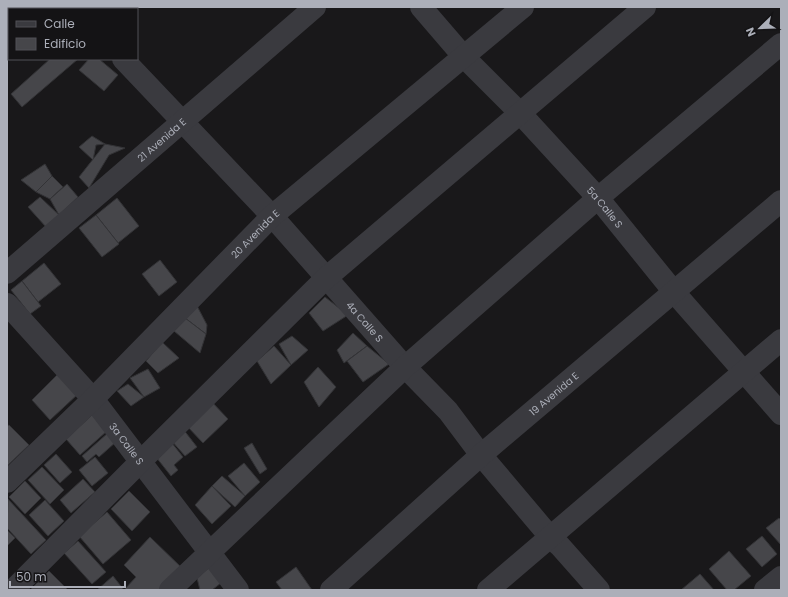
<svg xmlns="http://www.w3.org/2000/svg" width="788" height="597" font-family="Poppins,sans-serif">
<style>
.building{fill:#46464a;stroke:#333336}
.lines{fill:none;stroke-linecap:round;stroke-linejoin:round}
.minor{stroke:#3a3a3f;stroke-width:22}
.labels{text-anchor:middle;stroke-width:3.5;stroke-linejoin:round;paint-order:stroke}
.street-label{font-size:10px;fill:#acafb9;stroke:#141315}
</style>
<rect width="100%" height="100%" fill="#19181a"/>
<g class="building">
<path d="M 50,59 L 78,59 L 22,107 L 11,94 Z"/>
<path d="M 89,59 L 99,59 L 118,75 L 104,91 L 79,70 Z"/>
<path d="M 92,136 L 105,144 L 96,145 L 93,160 L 79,147 Z"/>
<path d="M 105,144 L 125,148 L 109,155 L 89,188 L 79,177 Z"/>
<path d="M 45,164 L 52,176 L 36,192 L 21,180 Z"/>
<path d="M 52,176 L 63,187 L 50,199 L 36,192 Z"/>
<path d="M 67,184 L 78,197 L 59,215 L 50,199 Z"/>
<path d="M 40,197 L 59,215 L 46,227 L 28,207 Z"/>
<path d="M 117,198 L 139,226 L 118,243 L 96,215 Z"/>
<path d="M 96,215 L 119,244 L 102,257 L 79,228 Z"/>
<path d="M 160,260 L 177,282 L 159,296 L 142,274 Z"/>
<path d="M 44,263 L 61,284 L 38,302 L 22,281 Z"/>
<path d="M 22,281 L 41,306 L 30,314 L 11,290 Z"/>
<path d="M 325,297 L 348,315 L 323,331 L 309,313 Z"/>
<path d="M 196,304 L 207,325 L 206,334 L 185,318 Z"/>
<path d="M 185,318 L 206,334 L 200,353 L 174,331 Z"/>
<path d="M 353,333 L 367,346 L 344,363 L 337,350 Z"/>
<path d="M 292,336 L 308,350 L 291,365 L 279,344 Z"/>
<path d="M 162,342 L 179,358 L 158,373 L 146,361 Z"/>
<path d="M 274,346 L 291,365 L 271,384 L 257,361 Z"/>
<path d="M 367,346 L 389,364 L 363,382 L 347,361 Z"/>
<path d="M 318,367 L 336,387 L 319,407 L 304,382 Z"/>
<path d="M 148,369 L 160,388 L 144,397 L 130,378 Z"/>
<path d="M 59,373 L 78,394 L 50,420 L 32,400 Z"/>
<path d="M 128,384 L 144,397 L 131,406 L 117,391 Z"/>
<path d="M 211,401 L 228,419 L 203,443 L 186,425 Z"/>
<path d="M 92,415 L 107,431 L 80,455 L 66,439 Z"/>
<path d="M 9,425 L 29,445 L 7,466 L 7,426 Z"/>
<path d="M 183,429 L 197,447 L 185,456 L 170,439 Z"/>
<path d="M 109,432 L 117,441 L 99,457 L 96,454 L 87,462 L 82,456 Z"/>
<path d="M 172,443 L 183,457 L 174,465 L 178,470 L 171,476 L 156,457 Z"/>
<path d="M 252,443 L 267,469 L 260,474 L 244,448 Z"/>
<path d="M 56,454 L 72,472 L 60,483 L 44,465 Z"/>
<path d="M 95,457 L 108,473 L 92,486 L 79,470 Z"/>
<path d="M 244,463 L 260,482 L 245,496 L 228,476 Z"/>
<path d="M 42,467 L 64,490 L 50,504 L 28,480 Z"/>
<path d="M 222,476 L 245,496 L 235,507 L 212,486 Z"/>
<path d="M 83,479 L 95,492 L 71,513 L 60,500 Z"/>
<path d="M 25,481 L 41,498 L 25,514 L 9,497 Z"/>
<path d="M 212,486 L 231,506 L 212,524 L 195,505 Z"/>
<path d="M 129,491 L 150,512 L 132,531 L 111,509 Z"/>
<path d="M 8,499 L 46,540 L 31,554 L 7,528 Z"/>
<path d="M 45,500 L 64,521 L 48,536 L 29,515 Z"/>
<path d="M 107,512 L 131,540 L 103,564 L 79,536 Z"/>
<path d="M 779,518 L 781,520 L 781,545 L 766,528 Z"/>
<path d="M 7,530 L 15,538 L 7,546 Z"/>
<path d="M 762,536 L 777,554 L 762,567 L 746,549 Z"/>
<path d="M 150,537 L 183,569 L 162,590 L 124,590 L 136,577 L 124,565 Z"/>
<path d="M 78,541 L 106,572 L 92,584 L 64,553 Z"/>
<path d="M 729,551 L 751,576 L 734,590 L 727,590 L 709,569 Z"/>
<path d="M 211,566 L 226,579 L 212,590 L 200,590 L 197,578 Z"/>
<path d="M 296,567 L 312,590 L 282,590 L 276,582 Z"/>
<path d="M 49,571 L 68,590 L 30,590 Z"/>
<path d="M 700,574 L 714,590 L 681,590 Z"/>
<path d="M 113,576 L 124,590 L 97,590 Z"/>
</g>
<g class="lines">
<g class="minor">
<path d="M 73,7 L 74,9"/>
<path id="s1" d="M 421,7 L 464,57 L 520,113 L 598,198 L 674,292 L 781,414"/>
<path id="s2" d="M 123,59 L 272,216 L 405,367 L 448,411 L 481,455 L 551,538 L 560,546 L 599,590"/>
<path id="s3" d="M 7,273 L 315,7"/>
<path id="s4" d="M 7,304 L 93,399 L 238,590"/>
<path id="s5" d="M 7,482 L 93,399 L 272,216 L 523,7"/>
<path d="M 13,590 L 140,462 L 326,278 L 645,7"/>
<path d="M 170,590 L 405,367 L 598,198 L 781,44"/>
<path id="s6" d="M 331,590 L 481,455 L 781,201"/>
<path d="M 488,590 L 781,340"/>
<path d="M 765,590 L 781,577"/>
</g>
</g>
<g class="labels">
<g class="street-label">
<text dy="4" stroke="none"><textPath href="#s3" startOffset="204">21 Avenida E</textPath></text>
<text dy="4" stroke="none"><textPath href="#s1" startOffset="272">5a Calle S</textPath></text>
<text dy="4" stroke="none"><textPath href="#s5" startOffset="351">20 Avenida E</textPath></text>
<text dy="4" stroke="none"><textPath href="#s2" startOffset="357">4a Calle S</textPath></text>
<text dy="4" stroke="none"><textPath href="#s6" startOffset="297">19 Avenida E</textPath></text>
<text dy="4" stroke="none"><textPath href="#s4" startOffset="184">3a Calle S</textPath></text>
</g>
</g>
<rect width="788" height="597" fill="none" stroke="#acafb9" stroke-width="16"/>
<rect x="8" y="8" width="130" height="52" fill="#141315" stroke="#515157"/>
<rect x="16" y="21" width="20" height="6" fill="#3a3a3f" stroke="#515157"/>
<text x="44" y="28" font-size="12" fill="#acafb9">Calle</text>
<rect x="16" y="38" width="20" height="12" fill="#46464a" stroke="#515157"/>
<text x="44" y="48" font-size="12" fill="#acafb9">Edificio</text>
<g transform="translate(760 28) rotate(247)" stroke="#141315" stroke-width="3" paint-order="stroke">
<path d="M0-3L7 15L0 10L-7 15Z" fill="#acafb9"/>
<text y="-6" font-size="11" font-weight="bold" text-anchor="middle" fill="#acafb9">N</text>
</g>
<path d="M10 581v6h115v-6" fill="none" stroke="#acafb9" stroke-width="2"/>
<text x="16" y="581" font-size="12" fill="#acafb9" stroke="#141315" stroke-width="3" paint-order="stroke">50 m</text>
</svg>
